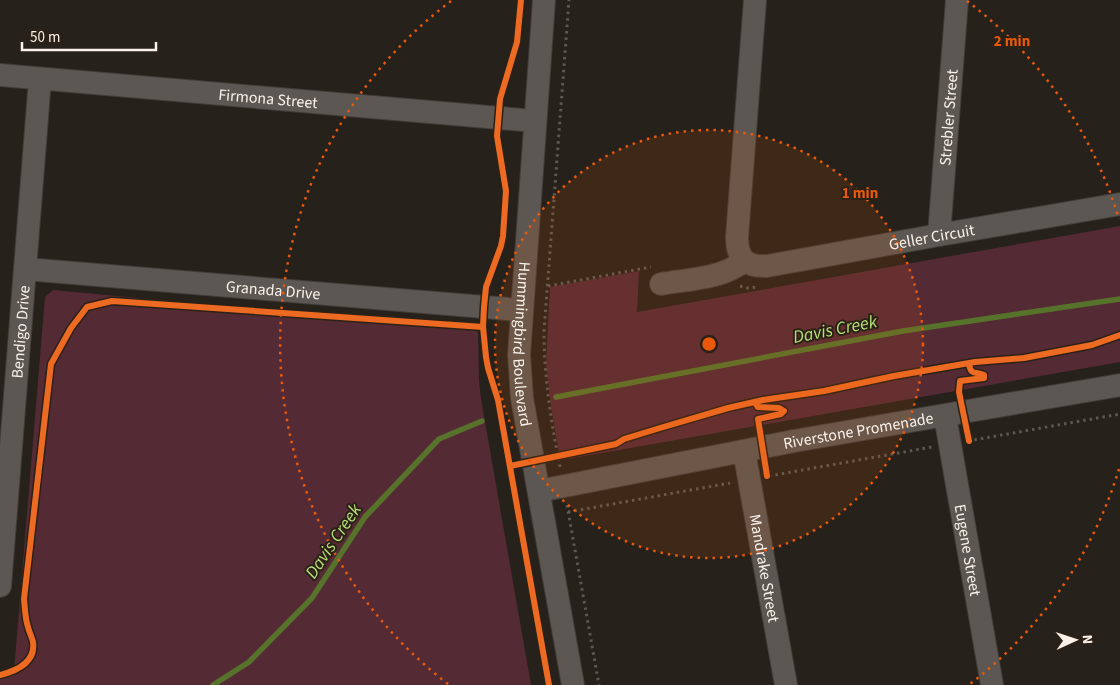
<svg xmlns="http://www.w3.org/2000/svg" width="1120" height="685" font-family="'Source Sans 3',sans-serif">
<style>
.green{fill:#542b35}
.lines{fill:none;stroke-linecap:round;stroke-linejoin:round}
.stream{stroke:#57722b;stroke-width:5.5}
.minor-casing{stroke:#423d38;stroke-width:24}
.path{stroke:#5d5852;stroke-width:3;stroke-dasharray:2.5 4;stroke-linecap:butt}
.minor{stroke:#5c5752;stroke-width:22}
.cycleway-casing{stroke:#2c2116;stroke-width:9}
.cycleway{stroke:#ed6a23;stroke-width:6}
.ring{fill:none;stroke:#e8590c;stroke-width:2.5;stroke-dasharray:2.5 5}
.labels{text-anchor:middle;stroke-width:4;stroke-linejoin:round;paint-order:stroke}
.street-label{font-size:16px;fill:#faf2ea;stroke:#2c2116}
.water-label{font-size:18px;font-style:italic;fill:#b5e078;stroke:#2c2116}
.centre{fill:#e8590c;stroke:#2c2116;stroke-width:2.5}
.ring-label{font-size:15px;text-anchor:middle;font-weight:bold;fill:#e8590c;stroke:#2c2116;stroke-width:4;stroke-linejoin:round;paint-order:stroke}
</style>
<rect width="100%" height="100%" fill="#27211b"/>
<g class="green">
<path d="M 1120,226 L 1120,362 L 568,459 L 559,453 L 551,406 L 546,364 L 550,287 L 639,271 L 637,312 Z"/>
<path d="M 53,290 L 476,330 L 478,333 L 479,381 L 481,399 L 531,685 L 0,685 L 0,673 L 14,671 L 45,297 Z"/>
</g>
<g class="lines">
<g class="stream">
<path d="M 556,397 L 903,331 L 1120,299"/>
<path d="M 213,685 L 249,662 L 312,598 L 365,517 L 439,439 L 482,421"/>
</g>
<g class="minor-casing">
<g id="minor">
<path id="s1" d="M 544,0 L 519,355 L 522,398 L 573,685"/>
<path id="s2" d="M 755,0 L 737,237 C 737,259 746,267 767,266 L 939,235 L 1120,204"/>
<path id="s3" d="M 0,75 L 535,121"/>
<path id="s4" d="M 939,235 L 957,0"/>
<path id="s5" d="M 25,269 L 521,310"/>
<path d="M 661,284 C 689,279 722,279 744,261"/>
<path id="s6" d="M 945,416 L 992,685"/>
<path id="s7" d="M 744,451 L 786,685"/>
<path id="s8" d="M 539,491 L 794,441 L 1120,385"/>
<path id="s9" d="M 0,586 L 40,79"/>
</g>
</g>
<g class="path">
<path d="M 548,286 L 651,267"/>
<path d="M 740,286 L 747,288 L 758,287"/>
<path d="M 755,402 L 758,407 L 779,408 L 784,411 L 781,414 L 758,419 L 760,428"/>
<path d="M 968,441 L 1120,414"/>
<path d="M 560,467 C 551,422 544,377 544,331 L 569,0"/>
<path d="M 769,476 L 932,447"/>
<path d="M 567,505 L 599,685"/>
<path d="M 568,512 L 730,483"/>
</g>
<use href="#minor" class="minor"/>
<g class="cycleway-casing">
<g id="cycleway">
<path d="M 521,0 L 517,42 L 500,99 L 497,136 L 506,191 L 503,236 L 501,246 L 486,287 L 484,307 L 483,327 L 486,357 L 488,368 L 498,400 L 549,685"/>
<path d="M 756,404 L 758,407 L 779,408 L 784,411 L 781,414 L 758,419 L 767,476"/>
<path d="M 969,441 L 959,392 L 960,381 L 984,378 L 984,375 C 975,371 971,376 969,364"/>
<path d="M 510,466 L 616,444 L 624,439 L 660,428 L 728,408 L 763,400 L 824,391 L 894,376 L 975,362 L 1024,358 L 1092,345 L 1120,335"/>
<path d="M 0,675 C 16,671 36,663 33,642 C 32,637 29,632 28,627 C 25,618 25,608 24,599 L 51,364 L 71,328 L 87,307 L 112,301 L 483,327"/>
</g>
</g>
<use href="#cycleway" class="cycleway"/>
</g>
<circle cx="709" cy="344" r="214" fill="#e8590c" fill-opacity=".12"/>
<g class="ring">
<circle cx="709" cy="344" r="214"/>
<path d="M1119 469A429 429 0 0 1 970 684M448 684A429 429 0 0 1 451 1M967 1A429 429 0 0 1 1119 219"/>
</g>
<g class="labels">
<g class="street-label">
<text dy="6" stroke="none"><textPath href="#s3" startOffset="269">Firmona Street</textPath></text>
<text dy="6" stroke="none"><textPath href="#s4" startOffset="118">Strebler Street</textPath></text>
<text dy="6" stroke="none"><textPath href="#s2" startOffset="454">Geller Circuit</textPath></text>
<text dy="6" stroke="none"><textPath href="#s5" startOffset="249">Granada Drive</textPath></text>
<text dy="6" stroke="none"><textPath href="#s9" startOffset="255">Bendigo Drive</textPath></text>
<text dy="6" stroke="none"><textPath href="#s1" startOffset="345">Hummingbird Boulevard</textPath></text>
<text dy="6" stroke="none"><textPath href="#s8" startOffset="325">Riverstone Promenade</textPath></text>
<text dy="6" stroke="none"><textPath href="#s6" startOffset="136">Eugene Street</textPath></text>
<text dy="6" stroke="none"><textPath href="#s7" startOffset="119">Mandrake Street</textPath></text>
</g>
<g class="water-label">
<text transform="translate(835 329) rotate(-11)" y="6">Davis Creek</text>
<text transform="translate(333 541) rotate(-56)" y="6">Davis Creek</text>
</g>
</g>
<circle cx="709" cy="344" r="8" class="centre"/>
<g class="ring-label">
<text x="1012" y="46">2 min</text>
<text x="860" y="198">1 min</text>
</g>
<g transform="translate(1075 640) rotate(87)" stroke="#2c2116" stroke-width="4" paint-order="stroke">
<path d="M0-4L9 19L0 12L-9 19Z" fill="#faf2ea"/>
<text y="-8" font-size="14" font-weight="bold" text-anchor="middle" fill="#faf2ea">N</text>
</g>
<path d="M22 42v8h134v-8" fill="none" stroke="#faf2ea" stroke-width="2.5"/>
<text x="30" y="42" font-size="15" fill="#faf2ea" stroke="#2c2116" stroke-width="4" paint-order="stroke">50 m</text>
</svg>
